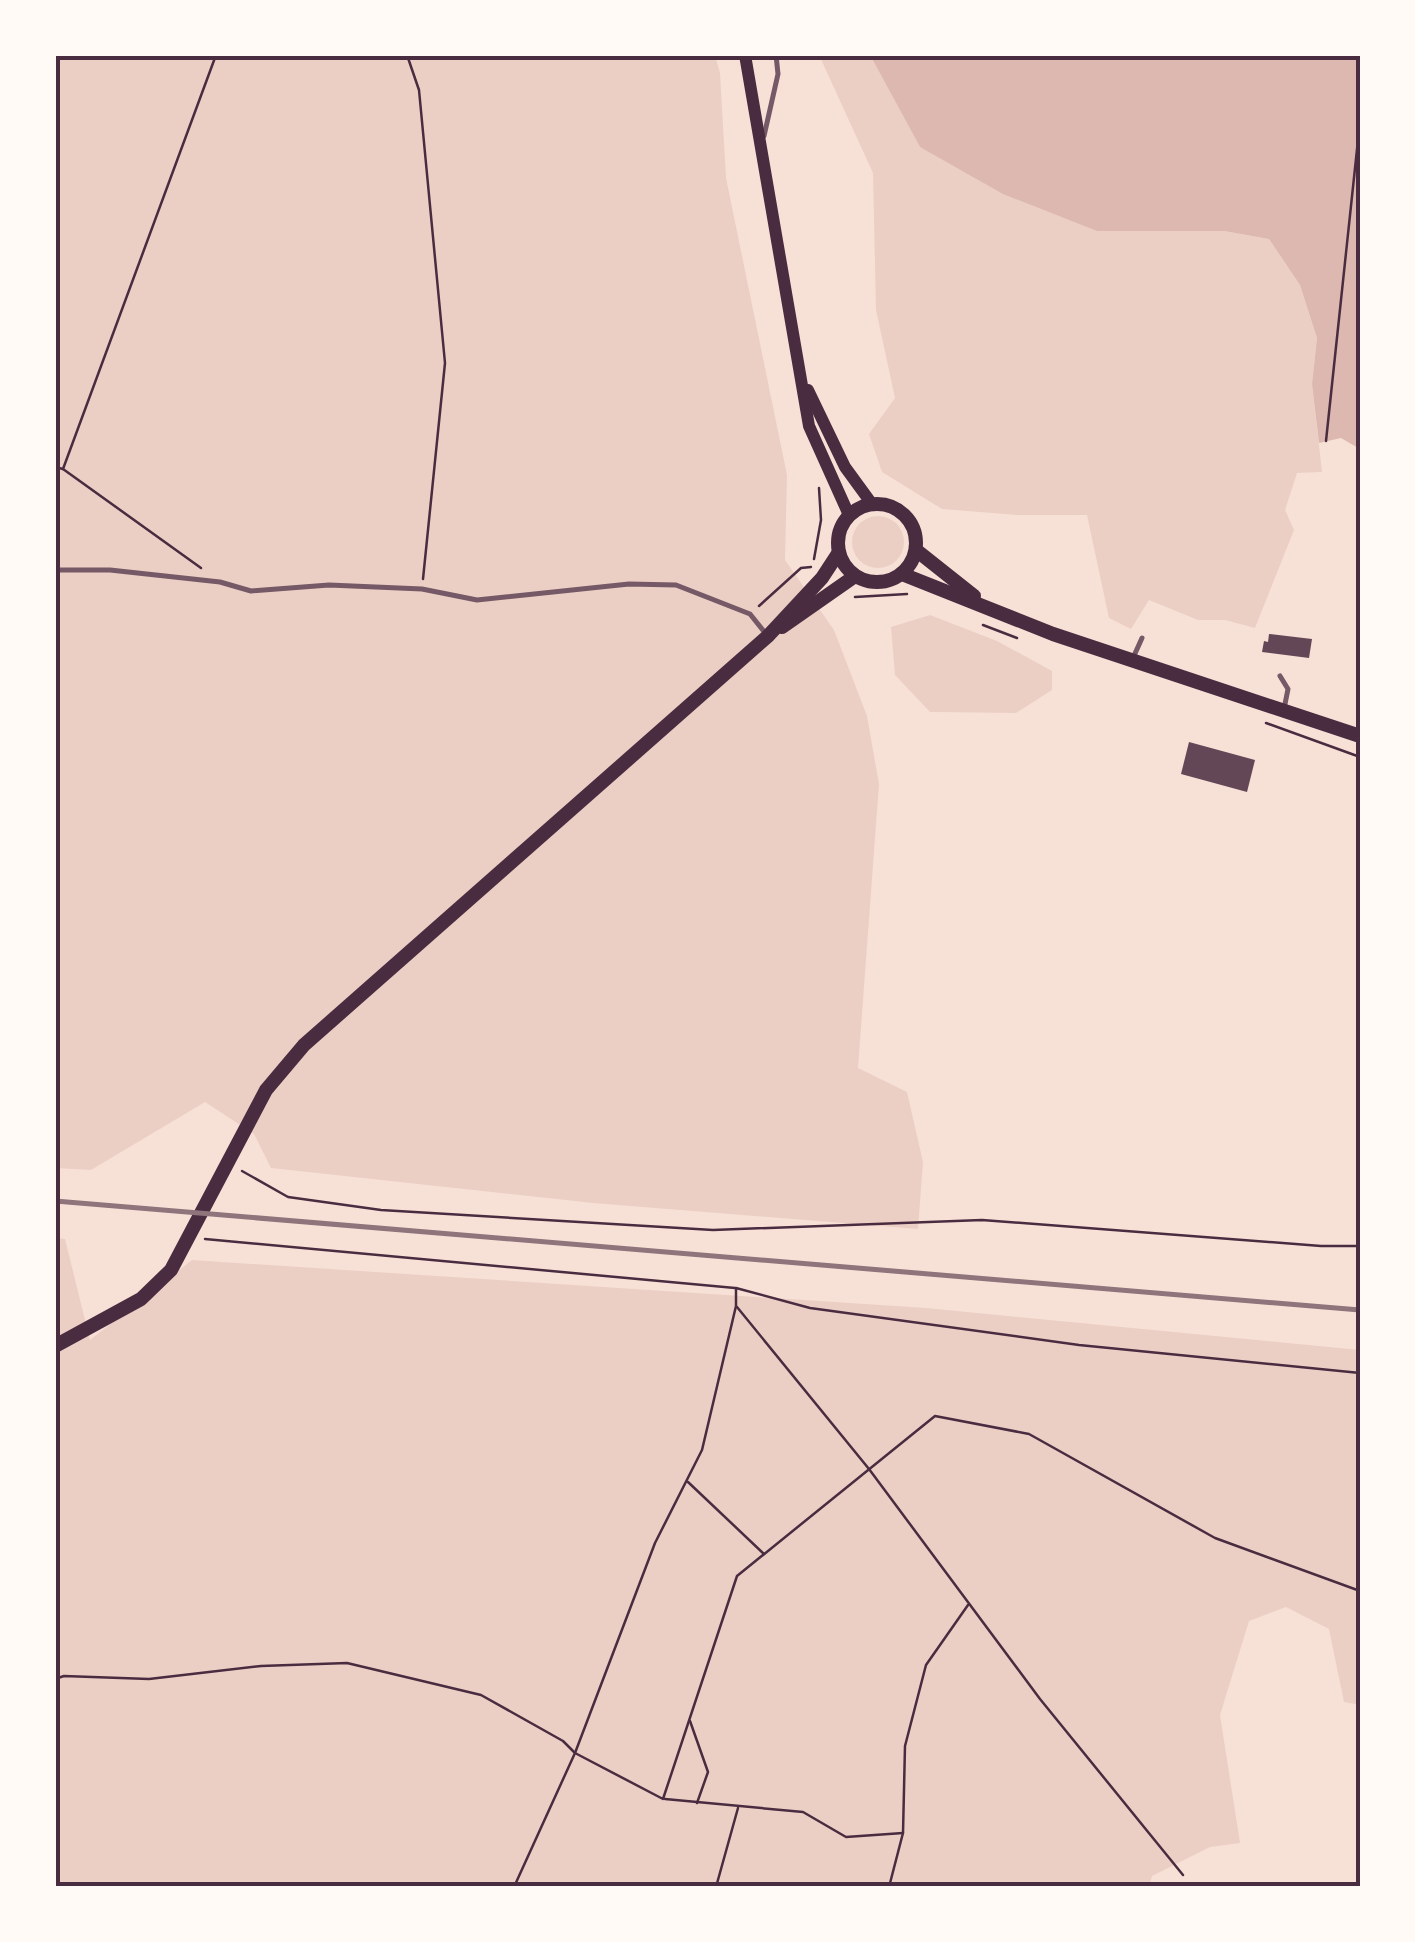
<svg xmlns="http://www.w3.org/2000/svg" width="1415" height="1942" font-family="'Roboto Serif',serif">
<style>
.green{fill:#ebcfc5}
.water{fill:#dcb8b0}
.building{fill:#644757}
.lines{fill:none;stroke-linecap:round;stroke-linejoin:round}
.path{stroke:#4a2c40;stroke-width:2.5}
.service{stroke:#755966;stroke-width:5}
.secondary{stroke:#4a2c40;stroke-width:12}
.primary{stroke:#4a2c40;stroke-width:14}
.rail{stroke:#8f747c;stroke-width:5}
.neatline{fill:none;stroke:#4a2c40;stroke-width:4}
</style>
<rect width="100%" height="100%" fill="#f7e1d7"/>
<g class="green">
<path d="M 55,55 L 715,55 L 720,73 L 726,178 L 787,475 L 785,560 L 834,630 L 867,716 L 879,784 L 858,1068 L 907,1092 L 923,1162 L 918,1229 L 593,1203 L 271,1168 L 254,1134 L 205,1102 L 91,1170 L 55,1168 Z"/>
<path d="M 819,55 L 870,55 L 920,147 L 1097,231 L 1224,231 L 1269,239 L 1300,285 L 1317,338 L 1312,384 L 1322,472 L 1297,473 L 1285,510 L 1294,530 L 1255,628 L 1225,620 L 1198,620 L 1149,600 L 1131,629 L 1109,618 L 1087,515 L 1017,515 L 942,509 L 882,472 L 869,434 L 895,398 L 876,310 L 873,173 Z"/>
<circle cx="878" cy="542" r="26"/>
<path d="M 930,615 L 997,641 L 1052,671 L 1052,690 L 1016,713 L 930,712 L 895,675 L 891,627 Z"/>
<path d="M 55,1238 L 65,1239 L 90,1340 L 192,1260 L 926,1308 L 1360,1350 L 1360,1705 L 1344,1702 L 1329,1629 L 1286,1607 L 1249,1621 L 1220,1715 L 1240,1843 L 1210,1847 L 1152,1876 L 1149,1887 L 55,1887 Z"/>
</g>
<path class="water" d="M 870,55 L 1360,55 L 1360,449 L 1341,438 L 1319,443 L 1312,384 L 1317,338 L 1300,285 L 1269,239 L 1224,231 L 1097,231 L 1003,194 L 920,147 Z"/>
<g class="building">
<path d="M 1269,634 L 1312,639 L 1309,658 L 1262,652 L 1264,641 L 1268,642 Z"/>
<path d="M 1189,742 L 1255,760 L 1247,792 L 1181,774 Z"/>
</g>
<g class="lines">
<g class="path">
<path d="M 407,55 L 419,90 L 445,363 L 423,579"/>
<path d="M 1326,441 L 1358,140"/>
<path d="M 55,467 L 63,469 L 201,568"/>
<path d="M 63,469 L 216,55"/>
<path d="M 814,559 L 821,520 L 819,488"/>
<path d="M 855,597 L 907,594"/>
<path d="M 759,606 L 801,568 L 811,567"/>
<path d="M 983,625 L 1017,638"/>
<path d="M 1266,723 L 1360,757"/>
<path d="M 242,1171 L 288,1197 L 381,1210 L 713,1230 L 982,1220 L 1321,1246 L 1360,1246"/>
<path d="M 205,1239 L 735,1288"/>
<path d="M 737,1307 L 869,1469 L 1040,1699 L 1183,1875"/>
<path d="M 688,1482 L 764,1554"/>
<path d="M 55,1679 L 64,1676 L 149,1679 L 261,1666 L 347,1663 L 481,1695 L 563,1741 L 575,1753 L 663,1799 L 737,1576 L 935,1416 L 1029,1434 L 1215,1538 L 1360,1591"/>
<path d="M 690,1721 L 708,1772 L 697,1803"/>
<path d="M 665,1799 L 803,1812 L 846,1837 L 903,1833"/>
<path d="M 514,1887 L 575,1753 L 655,1543 L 702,1450 L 736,1306 L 736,1288 L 810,1308 L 1079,1345 L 1360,1373"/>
<path d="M 716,1887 L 738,1808"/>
<path d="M 889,1887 L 903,1833 L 905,1746 L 926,1665 L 968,1605"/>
</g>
<g class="service">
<path d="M 764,136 L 778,74 L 776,55"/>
<path d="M 55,570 L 110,570 L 220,582 L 251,591 L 329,585 L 422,589 L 477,600 L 629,584 L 676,585 L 750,614 L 766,634"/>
<path d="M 1133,658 L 1142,638"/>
<path d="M 1280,676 L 1288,689 L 1284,709"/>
</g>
<g class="secondary">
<path d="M 745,55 L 809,426 L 849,515"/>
<path d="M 808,390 L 845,467 L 872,504"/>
</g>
<g class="primary">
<circle cx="877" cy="543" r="39"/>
<path d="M 916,550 L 974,596"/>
<path d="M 902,574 L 1053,634 L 1360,736"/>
<path d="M 782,627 L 855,576"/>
<path d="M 55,1346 L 141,1299 L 171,1270 L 266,1090 L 304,1045 L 768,636 L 822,578 L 839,552"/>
</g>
<path class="rail" d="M 55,1201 L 1360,1310"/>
</g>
<rect width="1415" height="1942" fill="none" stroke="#fffaf5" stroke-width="115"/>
<rect x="58" y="58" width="1300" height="1826" class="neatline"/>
</svg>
